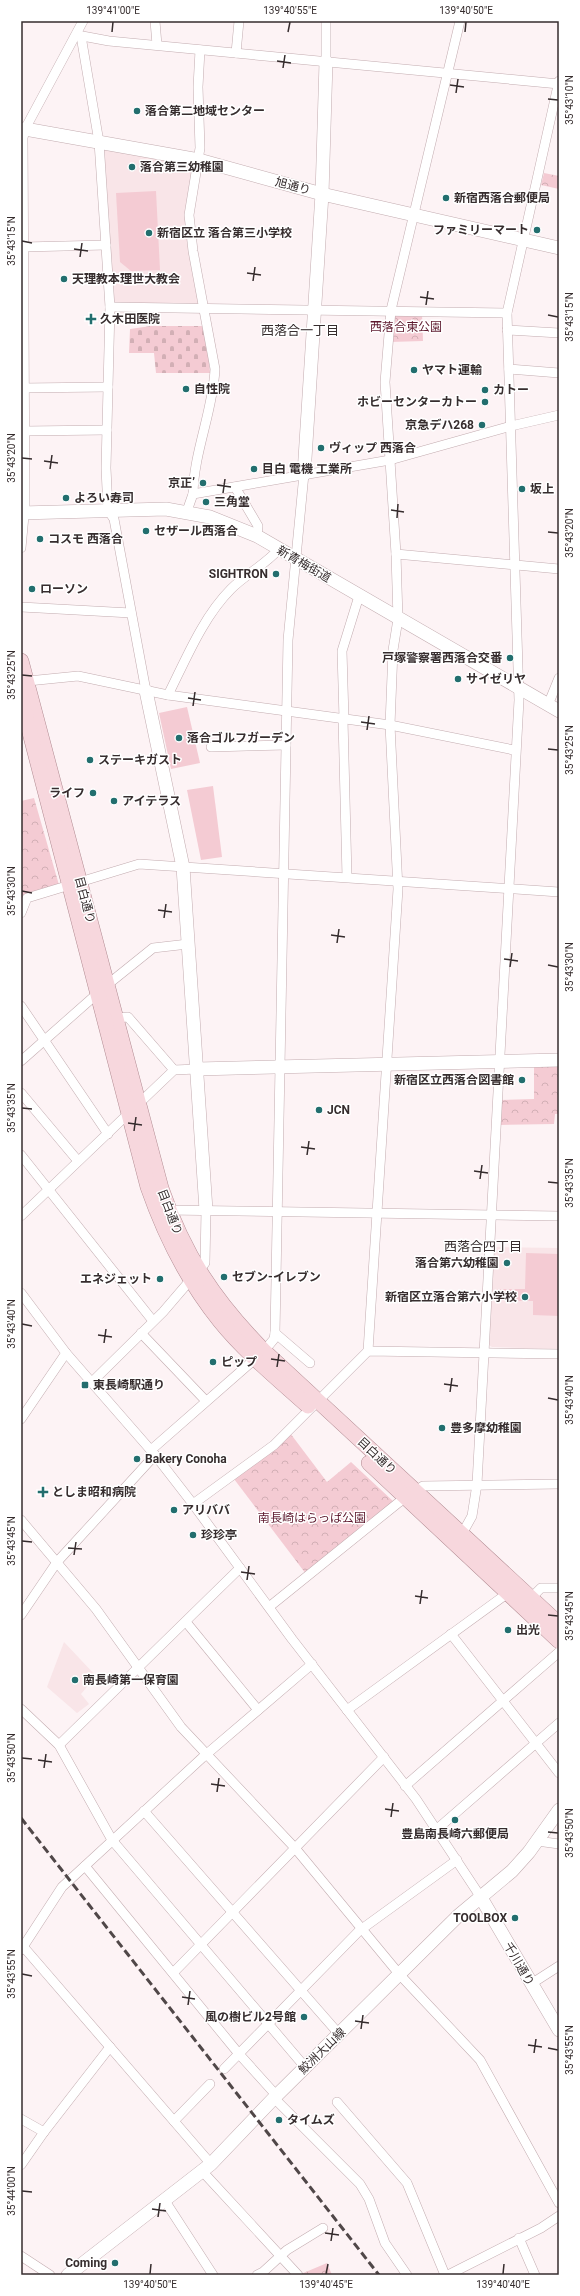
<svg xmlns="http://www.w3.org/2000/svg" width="580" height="2296" font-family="Roboto,'Noto Sans JP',sans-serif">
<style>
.built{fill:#f9e5e8}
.cemetery{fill:url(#cemetery-stones)}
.park{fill:url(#park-crowns)}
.pitch{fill:#f4cbd3}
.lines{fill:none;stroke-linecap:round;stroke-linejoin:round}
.street-casing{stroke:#c3acb0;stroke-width:10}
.secondary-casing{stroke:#c3acb0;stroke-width:14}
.primary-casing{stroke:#b08a91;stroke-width:16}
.street{stroke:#fff;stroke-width:9}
.secondary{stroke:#fff;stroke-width:13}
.primary{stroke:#f7d7dd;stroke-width:15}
.rail{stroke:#504748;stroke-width:3;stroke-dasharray:8 4;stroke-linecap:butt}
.ticks{fill:none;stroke:#362d2e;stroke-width:1.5}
.poi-dot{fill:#226e6e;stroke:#fff;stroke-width:1.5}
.labels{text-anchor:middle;stroke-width:3;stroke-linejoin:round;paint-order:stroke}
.poi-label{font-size:12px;font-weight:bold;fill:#362d2e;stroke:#fff;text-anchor:start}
.street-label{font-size:12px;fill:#362d2e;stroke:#fff}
.park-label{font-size:12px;fill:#5d192e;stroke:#fff}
.neighbourhood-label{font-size:13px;fill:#362d2e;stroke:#fff}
.neatline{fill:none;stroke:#362d2e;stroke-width:1.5}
.ticks-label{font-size:10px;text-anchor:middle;fill:#362d2e}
</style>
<defs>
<pattern id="cemetery-stones" width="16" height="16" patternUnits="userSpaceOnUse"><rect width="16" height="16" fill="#f4cbd3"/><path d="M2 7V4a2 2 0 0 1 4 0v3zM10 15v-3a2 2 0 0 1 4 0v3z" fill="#d2afb5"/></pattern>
<pattern id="park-crowns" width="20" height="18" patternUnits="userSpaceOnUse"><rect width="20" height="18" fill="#f4cbd3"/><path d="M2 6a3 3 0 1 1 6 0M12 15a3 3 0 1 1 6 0" fill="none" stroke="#d2afb5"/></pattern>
</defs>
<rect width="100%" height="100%" fill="#fdf3f5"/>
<g class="built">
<path d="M 99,142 L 199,160 L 190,202 L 203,307 L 110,307 Z"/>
<path d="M 494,1247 L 559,1248 L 559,1349 L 492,1347 L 489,1345 Z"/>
<path d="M 64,1642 L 96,1676 L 81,1694 L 89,1704 L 77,1713 L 47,1687 Z"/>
</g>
<path class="cemetery" d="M 151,326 L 203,326 L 209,360 L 210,373 L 156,373 L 154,353 L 129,353 L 130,329 Z"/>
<g class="park">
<path d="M 544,173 L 559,176 L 559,189 L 541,185 Z"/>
<path d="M 422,313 L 423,341 L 390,342 L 393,315 Z"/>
<path d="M 34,798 L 59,885 L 21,906 L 21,801 Z"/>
<path d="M 534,1067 L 559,1067 L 559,1114 L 555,1114 L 554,1124 L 499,1125 L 500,1100 L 534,1099 Z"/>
<path d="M 290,1433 L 327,1482 L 351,1462 L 394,1502 L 306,1574 L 234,1479 Z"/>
<path d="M 327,2263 L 332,2275 L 301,2274 Z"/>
</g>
<g class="pitch">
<path d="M 156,191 L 160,270 L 131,271 L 120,262 L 116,193 Z"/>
<path d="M 187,707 L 200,763 L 171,769 L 159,713 Z"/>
<path d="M 213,786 L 222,857 L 201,860 L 187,790 Z"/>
<path d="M 526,1253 L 559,1254 L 559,1316 L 533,1315 L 533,1301 L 497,1301 L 497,1289 L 525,1289 Z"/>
</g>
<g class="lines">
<g class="street-casing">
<g id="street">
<path d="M 155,21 L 157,45"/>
<path d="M 77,35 L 109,41 L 559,84"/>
<path d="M 81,36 L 99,142 L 110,307 L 106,468 L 108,510 L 114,519 L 146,691"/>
<path d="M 236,53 L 239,21"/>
<path d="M 326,62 L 326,21"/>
<path d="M 23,247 L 106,245"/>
<path d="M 110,307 L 507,313"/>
<path d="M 507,330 L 559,333"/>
<path d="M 509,369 L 559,373"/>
<path d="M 21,388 L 108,387"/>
<path d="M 24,431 L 107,430"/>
<path d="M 235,487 L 258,526 L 257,536"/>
<path d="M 193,494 C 194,451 213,411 215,369 L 193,251 L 189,215 L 200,148 L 198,87 L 200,50"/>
<path d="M 187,511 L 193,494 L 390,460 L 511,426 L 559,415"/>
<path d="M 21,548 L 25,505 L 23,138 L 25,129 L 83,21"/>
<path d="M 396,554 L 559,569"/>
<path d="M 21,607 L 131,613"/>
<path d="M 28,681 L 78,676 L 168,695 L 390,725 L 514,750"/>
<path d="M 168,695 C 186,659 203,617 231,589 C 246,574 265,565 279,549"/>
<path d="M 548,705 L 559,678"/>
<path d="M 343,719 L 347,877"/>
<path d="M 344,719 L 342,651 L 359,596"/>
<path d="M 211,747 L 286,745"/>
<path d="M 21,913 L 27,898 L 139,864 L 559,892"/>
<path d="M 21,1006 L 108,1134"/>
<path d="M 116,1018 L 128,1017 L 174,1070"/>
<path d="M 21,1061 L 107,985 L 153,948 L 188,944"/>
<path d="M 21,1093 L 78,1161"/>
<path d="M 21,1155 L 153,1321"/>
<path d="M 166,1210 L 559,1216"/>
<path d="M 21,1216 L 174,1070 L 197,1069"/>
<path d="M 21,1293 L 66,1353 L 155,1455 L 193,1504 L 292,1639 L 416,1799 L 480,1896"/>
<path d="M 141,1333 L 206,1401"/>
<path d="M 275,1333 L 310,1363"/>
<path d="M 368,1351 L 398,889 L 390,725 L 393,650 L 398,619 L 396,554 L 385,382 L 391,310 L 460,21"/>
<path d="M 92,1382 L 163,1312 L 205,1263 L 206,1210"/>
<path d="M 21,1419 L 66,1353"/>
<path d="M 151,1450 L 264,1351 L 274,1339 L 275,1333 L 288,640 L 304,474"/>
<path d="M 193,1504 L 274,1445 L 368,1351 L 559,1354"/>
<path d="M 21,1520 L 96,1609 L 181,1727 L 295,1848 L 400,1975 L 480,2060 L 559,2203"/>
<path d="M 462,1534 L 472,1516 L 477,1484 L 519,700 L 507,313 L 559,81"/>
<path d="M 531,1598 L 541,1588 L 559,1588"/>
<path d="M 269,1607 L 398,1503 L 423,1486 L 559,1484"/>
<path d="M 21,1615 L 57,1562 L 155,1455"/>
<path d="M 186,1622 L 258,1710"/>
<path d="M 451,1634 L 559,1773"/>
<path d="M 21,1709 L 59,1745 L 112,1840 L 305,2067"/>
<path d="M 347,1710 L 508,1593"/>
<path d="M 59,1745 L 240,1568"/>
<path d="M 405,1786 L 559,1652"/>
<path d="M 144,1811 L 339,2034"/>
<path d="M 436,1830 L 559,1723"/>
<path d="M 537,1841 L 559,1844"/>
<path d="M 85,1866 L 239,2054 L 276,2095"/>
<path d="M 21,1944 L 211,2164"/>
<path d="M 21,1950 L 62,1887 L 202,1758 L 312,1664"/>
<path d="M 173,1973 L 384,1757"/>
<path d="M 531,1984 L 559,1966"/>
<path d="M 224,2069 L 359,1931 L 457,1860"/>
<path d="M 274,2098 L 360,2184 L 369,2199 L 385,2243 L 407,2275"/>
<path d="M 337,2102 L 407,2183 L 445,2275"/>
<path d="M 21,2119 L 44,2132"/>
<path d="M 174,2121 L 210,2084"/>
<path d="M 21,2165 L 44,2132 L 110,2047"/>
<path d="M 202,2171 L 298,2275"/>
<path d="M 165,2201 L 213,2275"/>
<path d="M 519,2238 L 535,2275"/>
<path d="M 21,2256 L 50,2275"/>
<path d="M 257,2275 L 263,2272 L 287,2250 L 323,2228"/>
<path d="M 448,2275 L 541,2228 L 559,2216"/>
</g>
</g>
<g class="secondary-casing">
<g id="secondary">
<path d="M 25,129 L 199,160 L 322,194 L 559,248"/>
<path d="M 304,474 L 322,194 L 326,62"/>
<path d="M 21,513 L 166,509 L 210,517 L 257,536 L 559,711"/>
<path d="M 146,691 L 183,867 L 206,1210"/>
<path d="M 197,1069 L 559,1060"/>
<path d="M 480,1896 L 559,2030"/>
<path d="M 68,2275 L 211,2164 L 274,2098 L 458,1916 L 512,1871 L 529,1852 L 559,1810"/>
</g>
</g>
<g class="primary-casing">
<g id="primary">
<path d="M 21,661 L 161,1188 C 184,1255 214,1300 264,1351 L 559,1624"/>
<path d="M 21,698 L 148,1187 C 165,1236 187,1280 220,1321 C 245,1352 278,1379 308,1406"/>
<path d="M 369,1463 L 559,1641"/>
</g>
</g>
<use href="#street" class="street"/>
<use href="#secondary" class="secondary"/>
<use href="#primary" class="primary"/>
<path class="rail" d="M 21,1818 L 379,2275"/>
</g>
<path class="ticks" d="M 112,32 L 113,22M 288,32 L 290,22M 465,32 L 466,22M 277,61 L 291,63M 283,68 L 285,55M 450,85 L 464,87M 456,93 L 458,79M 548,99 L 558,100M 22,241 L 32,243M 74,249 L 88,251M 80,257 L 82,243M 247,273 L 261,275M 253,281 L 255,267M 420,297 L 434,299M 426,305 L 428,291M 548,315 L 558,317M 22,458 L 32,459M 44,461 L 58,463M 50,469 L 52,455M 217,485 L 231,487M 223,493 L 225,479M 391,510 L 404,512M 397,518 L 398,504M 548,532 L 558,533M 22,675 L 32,676M 188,698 L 201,700M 193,706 L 195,692M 361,722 L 375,724M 367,730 L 369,716M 548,749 L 558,750M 22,891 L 32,893M 158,910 L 172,912M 164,918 L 166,904M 331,935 L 345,937M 337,943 L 339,929M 504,959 L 518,961M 548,965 L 558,967M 510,967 L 512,953M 22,1108 L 32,1109M 128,1123 L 142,1125M 134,1131 L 136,1117M 301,1147 L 315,1149M 307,1155 L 309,1141M 474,1171 L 488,1173M 480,1179 L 482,1165M 548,1182 L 558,1183M 22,1324 L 32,1326M 98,1335 L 112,1337M 104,1343 L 106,1329M 271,1359 L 285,1361M 277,1367 L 279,1354M 444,1384 L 458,1386M 450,1392 L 452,1378M 548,1398 L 558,1400M 22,1541 L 32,1542M 68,1548 L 82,1549M 74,1555 L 76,1542M 241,1572 L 255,1574M 247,1580 L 249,1566M 415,1596 L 428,1598M 420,1604 L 422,1590M 548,1615 L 558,1616M 22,1758 L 32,1759M 38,1760 L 52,1762M 44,1768 L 46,1754M 211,1784 L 225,1786M 217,1792 L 219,1778M 385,1809 L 399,1811M 391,1817 L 393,1803M 548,1832 L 558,1833M 22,1974 L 32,1976M 182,1997 L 195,1999M 188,2005 L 190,1991M 355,2021 L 369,2023M 361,2029 L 363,2015M 528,2045 L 542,2047M 548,2048 L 558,2050M 534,2053 L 536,2039M 22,2191 L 32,2192M 152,2209 L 166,2211M 158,2217 L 160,2203M 325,2233 L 339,2235M 331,2241 L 333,2228M 150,2274 L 151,2264M 326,2274 L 328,2264M 503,2274 L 504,2264"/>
<g class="poi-dot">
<circle cx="137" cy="111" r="4"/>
<circle cx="132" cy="167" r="4"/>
<circle cx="446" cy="198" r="4"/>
<circle cx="537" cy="230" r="4"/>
<circle cx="149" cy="233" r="4"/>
<circle cx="64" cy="279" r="4"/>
<path d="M89 313h4v4h4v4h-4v4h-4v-4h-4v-4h4z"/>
<circle cx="414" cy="370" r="4"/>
<circle cx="186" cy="389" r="4"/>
<circle cx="485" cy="390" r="4"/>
<circle cx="485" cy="402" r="4"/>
<circle cx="482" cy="425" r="4"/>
<circle cx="321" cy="448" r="4"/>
<circle cx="254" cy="469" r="4"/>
<circle cx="203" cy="483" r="4"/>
<circle cx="522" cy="489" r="4"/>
<circle cx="66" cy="498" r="4"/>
<circle cx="206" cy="502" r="4"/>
<circle cx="146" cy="531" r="4"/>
<circle cx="40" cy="539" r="4"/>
<circle cx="276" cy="574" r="4"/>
<circle cx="32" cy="589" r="4"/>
<circle cx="510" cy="658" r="4"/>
<circle cx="458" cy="679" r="4"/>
<circle cx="179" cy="738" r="4"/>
<circle cx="90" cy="760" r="4"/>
<circle cx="93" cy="793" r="4"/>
<circle cx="114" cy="801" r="4"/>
<circle cx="522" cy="1080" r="4"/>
<circle cx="319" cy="1110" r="4"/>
<circle cx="507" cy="1263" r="4"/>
<circle cx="224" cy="1277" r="4"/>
<circle cx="160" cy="1279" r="4"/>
<circle cx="525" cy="1297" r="4"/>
<circle cx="213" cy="1362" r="4"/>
<rect x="81" y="1381" width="8" height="8" rx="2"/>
<circle cx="442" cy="1428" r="4"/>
<circle cx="137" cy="1459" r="4"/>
<path d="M41 1486h4v4h4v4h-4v4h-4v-4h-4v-4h4z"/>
<circle cx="174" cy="1510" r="4"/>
<circle cx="193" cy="1535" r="4"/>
<circle cx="508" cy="1630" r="4"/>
<circle cx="75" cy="1680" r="4"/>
<circle cx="455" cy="1820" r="4"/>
<circle cx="515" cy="1918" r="4"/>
<circle cx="304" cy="2017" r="4"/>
<circle cx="279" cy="2120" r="4"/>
<circle cx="115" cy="2263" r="4"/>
</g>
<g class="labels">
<g class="poi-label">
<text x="145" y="115">落合第二地域センター</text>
<text x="140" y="171">落合第三幼稚園</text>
<text x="454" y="202">新宿西落合郵便局</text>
<text x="529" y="234" text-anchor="end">ファミリーマート</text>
<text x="157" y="237">新宿区立 落合第三小学校</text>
<text x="72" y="283">天理教本理世大教会</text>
<text x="100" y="323">久木田医院</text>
<text x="422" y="374">ヤマト運輸</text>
<text x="194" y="393">自性院</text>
<text x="493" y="394">カトー</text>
<text x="477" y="406" text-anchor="end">ホビーセンターカトー</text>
<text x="474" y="429" text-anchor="end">京急デハ268</text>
<text x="329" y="452">ヴィップ 西落合</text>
<text x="262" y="473">目白 電機 工業所</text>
<text x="195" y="487" text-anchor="end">京正’</text>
<text x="530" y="493">坂上</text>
<text x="74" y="502">よろい寿司</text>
<text x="214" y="506">三角堂</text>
<text x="154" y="535">セザール西落合</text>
<text x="48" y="543">コスモ 西落合</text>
<text x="268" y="578" text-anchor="end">SIGHTRON</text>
<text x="40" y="593">ローソン</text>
<text x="502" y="662" text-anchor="end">戸塚警察署西落合交番</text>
<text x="466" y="683">サイゼリヤ</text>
<text x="187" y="742">落合ゴルフガーデン</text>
<text x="98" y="764">ステーキガスト</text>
<text x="85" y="797" text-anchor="end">ライフ</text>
<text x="122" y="805">アイテラス</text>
<text x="514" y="1084" text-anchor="end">新宿区立西落合図書館</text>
<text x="327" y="1114">JCN</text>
<text x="499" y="1267" text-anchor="end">落合第六幼稚園</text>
<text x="232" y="1281">セブン-イレブン</text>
<text x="152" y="1283" text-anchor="end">エネジェット</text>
<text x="517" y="1301" text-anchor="end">新宿区立落合第六小学校</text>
<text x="221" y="1366">ピップ</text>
<text x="93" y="1389">東長崎駅通り</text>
<text x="450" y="1432">豊多摩幼稚園</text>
<text x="145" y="1463">Bakery Conoha</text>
<text x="52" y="1496">としま昭和病院</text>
<text x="182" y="1514">アリババ</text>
<text x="201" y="1539">珍珍亭</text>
<text x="516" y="1634">出光</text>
<text x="83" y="1684">南長崎第一保育園</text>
<text x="455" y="1838" text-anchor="middle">豊島南長崎六郵便局</text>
<text x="507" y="1922" text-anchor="end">TOOLBOX</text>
<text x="296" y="2021" text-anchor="end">風の樹ビル2号館</text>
<text x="287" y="2124">タイムズ</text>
<text x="107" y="2267" text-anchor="end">Coming</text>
</g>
<g class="street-label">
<text transform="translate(293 186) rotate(15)" y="4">旭通り</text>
<text transform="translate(304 564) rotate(30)" y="4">新青梅街道</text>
<text transform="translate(85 900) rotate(75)" y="4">目白通り</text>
<text transform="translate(170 1212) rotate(69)" y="4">目白通り</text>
<text transform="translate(377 1456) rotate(43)" y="4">目白通り</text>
<text transform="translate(519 1964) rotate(60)" y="4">千川通り</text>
<text transform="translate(322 2051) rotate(-44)" y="4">鮫洲大山線</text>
</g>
<g class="park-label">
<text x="406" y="331">西落合東公園</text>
<text x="312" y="1522">南長崎はらっぱ公園</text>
</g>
<g class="neighbourhood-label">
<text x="300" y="335">西落合一丁目</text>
<text x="483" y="1251">西落合四丁目</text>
</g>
</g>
<rect width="580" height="2296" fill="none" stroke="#ffffff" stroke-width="44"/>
<rect x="22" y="22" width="536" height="2252" class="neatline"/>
<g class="ticks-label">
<text x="113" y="14">139°41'00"E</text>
<text x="290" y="14">139°40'55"E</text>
<text x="466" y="14">139°40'50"E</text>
<text transform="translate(569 100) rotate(-90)" y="4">35°43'10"N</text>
<text transform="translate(11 241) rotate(-90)" y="4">35°43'15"N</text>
<text transform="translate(569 317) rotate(-90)" y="4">35°43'15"N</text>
<text transform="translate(11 458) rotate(-90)" y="4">35°43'20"N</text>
<text transform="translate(569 533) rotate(-90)" y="4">35°43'20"N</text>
<text transform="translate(11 675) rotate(-90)" y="4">35°43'25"N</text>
<text transform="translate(569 750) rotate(-90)" y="4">35°43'25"N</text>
<text transform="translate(11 891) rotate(-90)" y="4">35°43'30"N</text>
<text transform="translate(569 967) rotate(-90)" y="4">35°43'30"N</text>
<text transform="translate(11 1108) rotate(-90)" y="4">35°43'35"N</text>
<text transform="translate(569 1183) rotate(-90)" y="4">35°43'35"N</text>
<text transform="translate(11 1324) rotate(-90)" y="4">35°43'40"N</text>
<text transform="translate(569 1400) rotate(-90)" y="4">35°43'40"N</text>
<text transform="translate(11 1541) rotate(-90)" y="4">35°43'45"N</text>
<text transform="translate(569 1616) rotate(-90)" y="4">35°43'45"N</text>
<text transform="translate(11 1758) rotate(-90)" y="4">35°43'50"N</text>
<text transform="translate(569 1833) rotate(-90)" y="4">35°43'50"N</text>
<text transform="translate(11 1974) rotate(-90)" y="4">35°43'55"N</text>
<text transform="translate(569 2050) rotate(-90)" y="4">35°43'55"N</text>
<text transform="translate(11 2191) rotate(-90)" y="4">35°44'00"N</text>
<text x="150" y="2288">139°40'50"E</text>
<text x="326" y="2288">139°40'45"E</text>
<text x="503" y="2288">139°40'40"E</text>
</g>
</svg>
